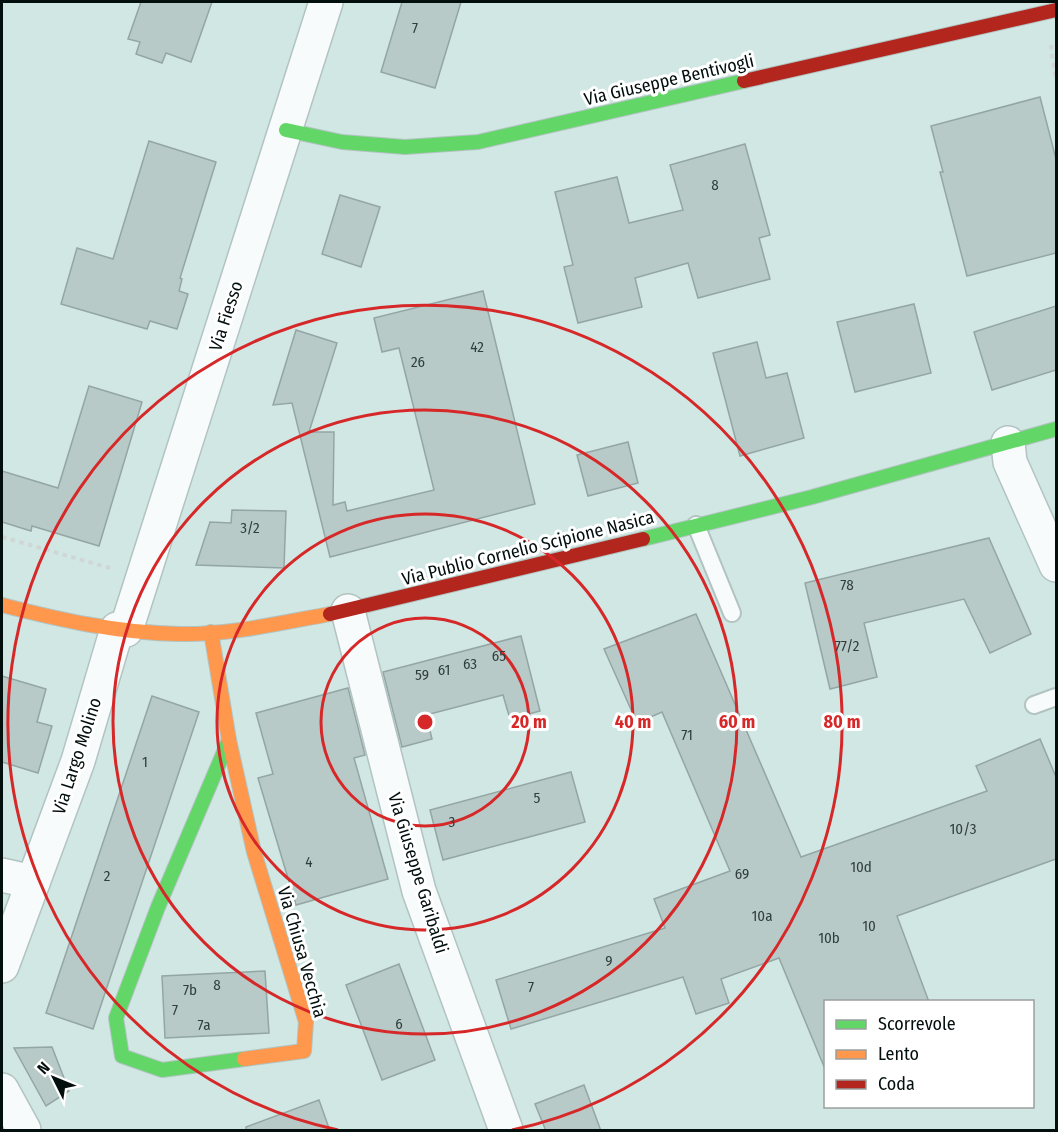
<svg xmlns="http://www.w3.org/2000/svg" width="1058" height="1132" font-family="'Fira Sans Condensed',sans-serif">
<style>
.building{fill:#b8cac8;stroke:#94a6a4;stroke-width:1.5}
.lines{fill:none;stroke-linecap:round;stroke-linejoin:round}
.lane-casing{stroke:#b2c3c1;stroke-width:20}
.street-casing{stroke:#b2c3c1;stroke-width:36}
.fast-casing{stroke:#b2c3c1;stroke-width:16}
.slow-casing{stroke:#b2c3c1;stroke-width:16}
.jam-casing{stroke:#b2c3c1;stroke-width:16}
.path{stroke:#cfd6d5;stroke-width:4;stroke-dasharray:4.5 4.5;stroke-linecap:butt}
.lane{stroke:#f8fbfb;stroke-width:16}
.street{stroke:#f8fbfb;stroke-width:33}
.fast{stroke:#63d668;stroke-width:14}
.slow{stroke:#ff974d;stroke-width:14}
.jam{stroke:#b3261e;stroke-width:14}
.ring{fill:none;stroke:#d62828;stroke-width:3}
.labels{text-anchor:middle;stroke-width:6;stroke-linejoin:round;paint-order:stroke}
.number-label{font-size:15px;fill:#303e3c}
.street-label{font-size:18px;fill:#020f0d;stroke:#fff}
.centre{fill:#d62828;stroke:#fff;stroke-width:3}
.ring-label{font-size:18px;text-anchor:middle;font-weight:bold;fill:#d62828;stroke:#fff;stroke-width:6;stroke-linejoin:round;paint-order:stroke}
</style>
<rect width="100%" height="100%" fill="#d0e7e4"/>
<g class="building">
<path d="M 141,2 L 212,2 L 191,62 L 166,53 L 162,63 L 136,54 L 140,42 L 128,39 Z"/>
<path d="M 402,2 L 461,2 L 435,88 L 381,72 Z"/>
<path d="M 1040,97 L 1056,159 L 1056,253 L 967,276 L 940,172 L 943,172 L 931,126 Z"/>
<path d="M 149,141 L 216,162 L 180,278 L 182,279 L 179,291 L 188,294 L 177,329 L 150,321 L 147,329 L 61,304 L 77,248 L 113,259 Z"/>
<path d="M 745,144 L 770,235 L 759,238 L 770,279 L 698,298 L 688,263 L 635,278 L 642,307 L 578,323 L 564,267 L 573,265 L 555,192 L 617,177 L 629,223 L 683,210 L 670,165 Z"/>
<path d="M 340,195 L 380,207 L 361,267 L 322,254 Z"/>
<path d="M 483,291 L 535,504 L 330,557 L 292,403 L 273,405 L 296,330 L 337,343 L 309,432 L 334,432 L 333,505 L 345,502 L 347,511 L 434,490 L 399,348 L 382,352 L 374,318 Z"/>
<path d="M 914,304 L 931,373 L 855,392 L 837,322 Z"/>
<path d="M 1056,306 L 1056,370 L 992,390 L 974,332 Z"/>
<path d="M 757,342 L 766,378 L 787,373 L 804,438 L 740,456 L 713,353 Z"/>
<path d="M 89,386 L 142,402 L 99,546 L 32,526 L 31,531 L 2,522 L 2,471 L 58,488 Z"/>
<path d="M 628,442 L 638,483 L 588,496 L 577,455 Z"/>
<path d="M 232,510 L 286,511 L 284,568 L 196,565 L 210,522 L 231,523 Z"/>
<path d="M 989,538 L 1031,634 L 990,653 L 964,599 L 864,623 L 877,677 L 830,689 L 805,583 Z"/>
<path d="M 696,614 L 801,857 L 987,791 L 976,766 L 1040,739 L 1056,777 L 1056,859 L 897,916 L 929,1002 L 825,1002 L 825,1069 L 779,958 L 721,979 L 729,1003 L 696,1014 L 683,977 L 511,1029 L 496,980 L 665,928 L 654,899 L 730,871 L 662,712 L 637,723 L 604,649 Z"/>
<path d="M 521,636 L 540,711 L 510,719 L 503,695 L 426,715 L 432,739 L 402,747 L 383,672 Z"/>
<path d="M 2,676 L 46,689 L 37,722 L 52,726 L 38,773 L 2,762 Z"/>
<path d="M 348,688 L 365,755 L 354,758 L 388,879 L 296,905 L 258,778 L 273,774 L 256,713 Z"/>
<path d="M 152,696 L 199,712 L 93,1029 L 46,1013 Z"/>
<path d="M 571,772 L 585,822 L 443,860 L 430,810 Z"/>
<path d="M 399,964 L 435,1060 L 382,1080 L 346,985 Z"/>
<path d="M 265,971 L 269,1033 L 165,1038 L 162,976 Z"/>
<path d="M 52,1047 L 69,1091 L 46,1106 L 14,1048 Z"/>
<path d="M 584,1085 L 601,1131 L 546,1131 L 535,1104 Z"/>
<path d="M 319,1100 L 330,1131 L 246,1131 L 246,1127 Z"/>
</g>
<g class="lines">
<g class="lane-casing">
<g id="lane">
<path d="M 696,525 L 732,613"/>
<path d="M 1034,705 L 1056,697"/>
</g>
</g>
<g class="street-casing">
<g id="street">
<path d="M 1008,443 L 1010,462 L 1056,565"/>
<path d="M 348,611 L 419,891 L 506,1130"/>
<path d="M 126,630 L 326,2"/>
<path d="M 2,875 L 33,882"/>
<path d="M 2,966 L 78,761 L 117,629"/>
<path d="M 2,1090 L 24,1130"/>
</g>
</g>
<g class="fast-casing">
<g id="fast">
<path d="M 286,130 L 342,142 L 405,147 L 478,142 L 744,81"/>
<path d="M 643,539 L 812,497 L 1056,429"/>
<path d="M 229,740 L 158,907 L 116,1018 L 122,1056 L 162,1070 L 244,1059"/>
</g>
</g>
<g class="slow-casing">
<g id="slow">
<path d="M 2,605 C 60,620 119,633 179,634 C 230,635 280,623 330,614"/>
<path d="M 211,632 L 229,740 L 254,852 L 306,1022 L 304,1051 L 244,1059"/>
</g>
</g>
<g class="jam-casing">
<g id="jam">
<path d="M 744,81 L 1056,10"/>
<path d="M 330,614 L 643,539"/>
</g>
</g>
<g class="path">
<path d="M 1051,45 L 1052,56 L 1056,78"/>
<path d="M 2,537 L 110,568"/>
</g>
<use href="#lane" class="lane"/>
<use href="#street" class="street"/>
<use href="#fast" class="fast"/>
<use href="#slow" class="slow"/>
<use href="#jam" class="jam"/>
</g>
<g class="ring">
<circle cx="425" cy="722" r="104"/>
<circle cx="425" cy="722" r="208"/>
<circle cx="425" cy="722" r="312"/>
<path d="M338 1130A417 417 0 1 1 512 1130"/>
</g>
<g class="labels">
<g class="number-label">
<text x="415" y="33">7</text>
<text x="715" y="190">8</text>
<text x="477" y="352">42</text>
<text x="418" y="367">26</text>
<text x="250" y="533">3/2</text>
<text x="847" y="590">78</text>
<text x="847" y="651">77/2</text>
<text x="499" y="661">65</text>
<text x="470" y="669">63</text>
<text x="444" y="675">61</text>
<text x="422" y="680">59</text>
<text x="687" y="740">71</text>
<text x="145" y="767">1</text>
<text x="537" y="803">5</text>
<text x="452" y="827">3</text>
<text x="963" y="834">10/3</text>
<text x="309" y="867">4</text>
<text x="861" y="872">10d</text>
<text x="742" y="879">69</text>
<text x="107" y="881">2</text>
<text x="762" y="921">10a</text>
<text x="869" y="931">10</text>
<text x="829" y="943">10b</text>
<text x="609" y="966">9</text>
<text x="217" y="990">8</text>
<text x="531" y="992">7</text>
<text x="190" y="995">7b</text>
<text x="175" y="1015">7</text>
<text x="399" y="1029">6</text>
<text x="204" y="1030">7a</text>
</g>
<g class="street-label">
<text transform="translate(669 80) rotate(-13)" y="6">Via Giuseppe Bentivogli</text>
<text transform="translate(226 316) rotate(-72)" y="6">Via Fiesso</text>
<text transform="translate(528 548) rotate(-14)" y="6">Via Publio Cornelio Scipione Nasica</text>
<text transform="translate(77 756) rotate(-72)" y="6">Via Largo Molino</text>
<text transform="translate(418 873) rotate(73)" y="6">Via Giuseppe Garibaldi</text>
<text transform="translate(302 952) rotate(74)" y="6">Via Chiusa Vecchia</text>
</g>
</g>
<circle cx="425" cy="722" r="9" class="centre"/>
<g class="ring-label">
<text x="529" y="728">20 m</text>
<text x="633" y="728">40 m</text>
<text x="737" y="728">60 m</text>
<text x="842" y="728">80 m</text>
</g>
<rect width="1058" height="1132" fill="none" stroke="#020f0d" stroke-width="6"/>
<rect x="824" y="1000" width="210" height="108" fill="#ffffff" stroke="#9a9f9e" stroke-width="1.5"/>
<rect x="836" y="1020" width="30" height="9" fill="#63d668" stroke="#9a9f9e" stroke-width="1.5"/>
<text x="878" y="1030" font-size="18" fill="#020f0d">Scorrevole</text>
<rect x="836" y="1050" width="30" height="9" fill="#ff974d" stroke="#9a9f9e" stroke-width="1.5"/>
<text x="878" y="1060" font-size="18" fill="#020f0d">Lento</text>
<rect x="836" y="1080" width="30" height="9" fill="#b3261e" stroke="#9a9f9e" stroke-width="1.5"/>
<text x="878" y="1090" font-size="18" fill="#020f0d">Coda</text>
<g transform="translate(54 1078) rotate(313)" stroke="#ffffff" stroke-width="4.5" paint-order="stroke">
<path d="M0-4.5L10 22L0 15L-10 22Z" fill="#020f0d"/>
<text y="-9" font-size="16" font-weight="bold" text-anchor="middle" fill="#020f0d">N</text>
</g>
</svg>
